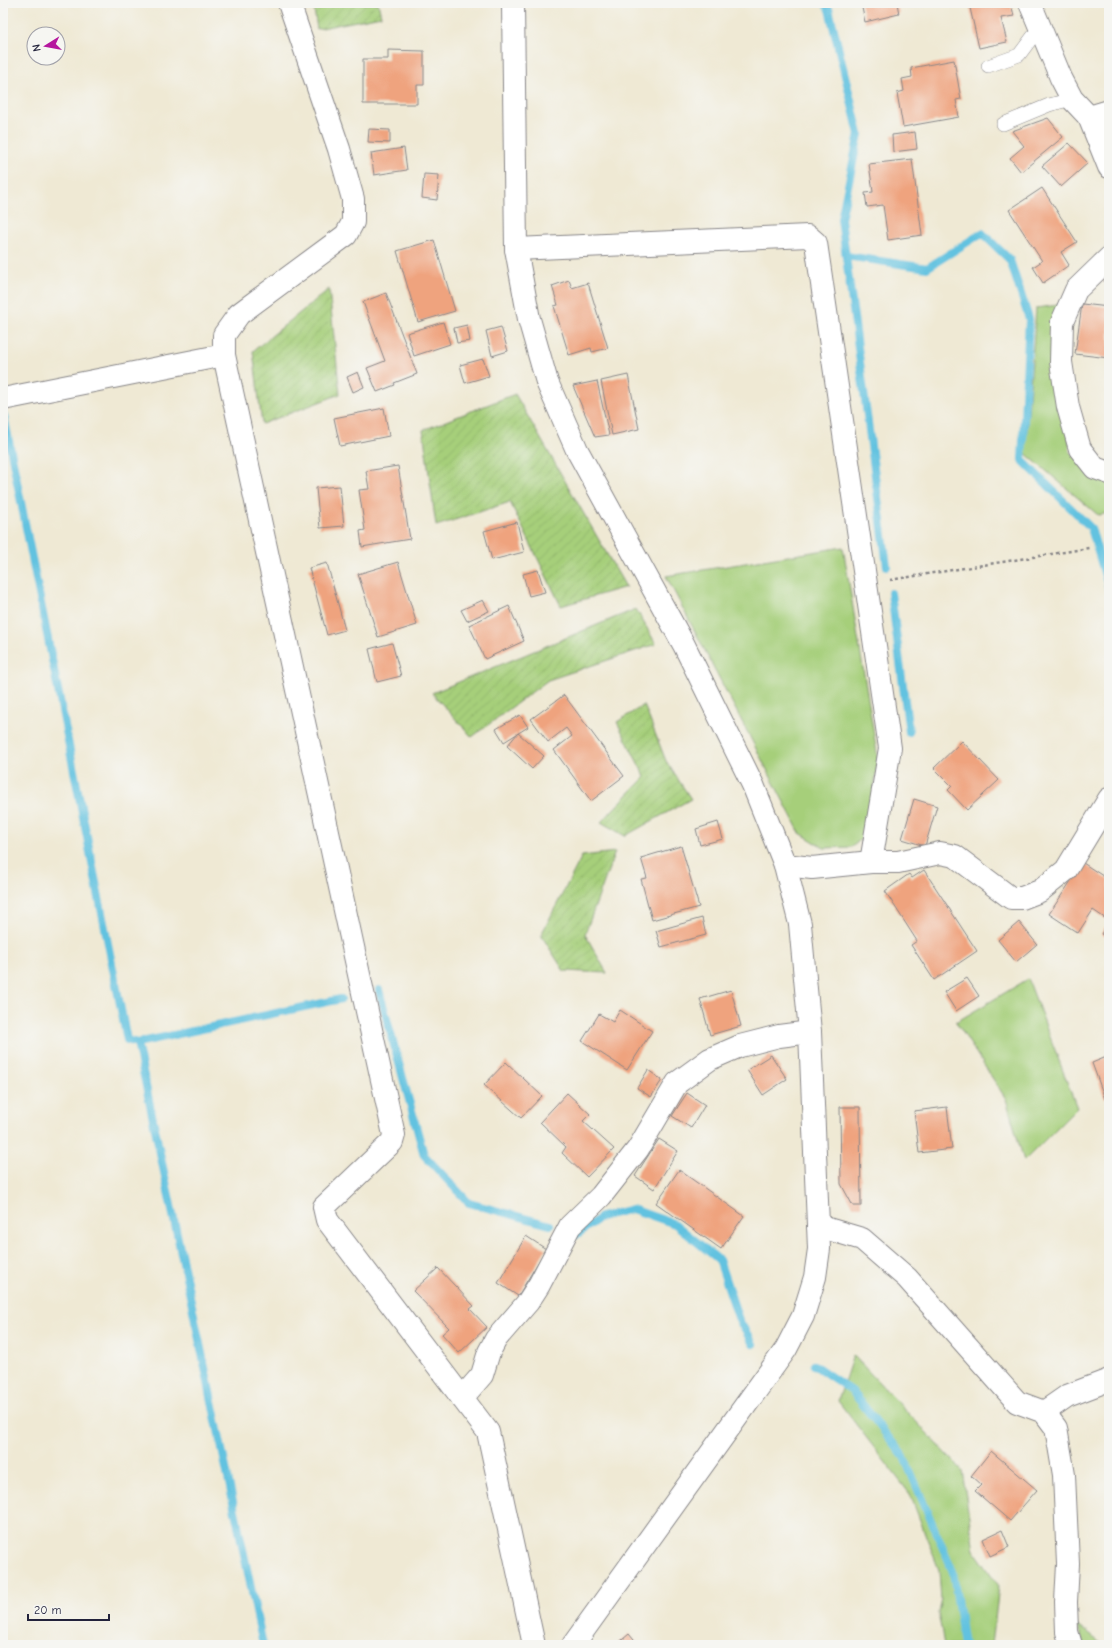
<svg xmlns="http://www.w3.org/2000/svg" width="1112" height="1648" font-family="'Comic Neue',sans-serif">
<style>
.grass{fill:#a6cf7a;stroke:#64785a}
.garden{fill:url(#garden-furrows);stroke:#64785a}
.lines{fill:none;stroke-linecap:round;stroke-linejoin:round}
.stream{stroke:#62c2e0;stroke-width:8}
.building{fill:#efa37e}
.lane-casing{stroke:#888688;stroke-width:14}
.street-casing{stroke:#888688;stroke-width:24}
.secondary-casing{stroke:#888688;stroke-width:24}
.path{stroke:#888688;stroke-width:2.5;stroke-dasharray:3 3;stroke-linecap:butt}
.lane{stroke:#fff;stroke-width:13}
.street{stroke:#fff;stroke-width:22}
.secondary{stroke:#fff;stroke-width:22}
</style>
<defs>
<pattern id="garden-furrows" width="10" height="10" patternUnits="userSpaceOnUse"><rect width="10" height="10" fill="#a6cf7a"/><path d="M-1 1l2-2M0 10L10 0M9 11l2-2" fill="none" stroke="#8fb16a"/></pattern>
</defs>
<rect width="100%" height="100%" fill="#f6f6f2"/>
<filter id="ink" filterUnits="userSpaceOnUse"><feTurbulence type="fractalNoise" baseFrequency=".025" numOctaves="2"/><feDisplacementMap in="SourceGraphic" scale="8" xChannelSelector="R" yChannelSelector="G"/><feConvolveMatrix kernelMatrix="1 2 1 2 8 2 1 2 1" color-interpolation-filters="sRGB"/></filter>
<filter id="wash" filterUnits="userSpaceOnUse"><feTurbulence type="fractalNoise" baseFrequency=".012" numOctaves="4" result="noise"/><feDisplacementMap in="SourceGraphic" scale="16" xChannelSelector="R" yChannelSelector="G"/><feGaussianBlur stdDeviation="0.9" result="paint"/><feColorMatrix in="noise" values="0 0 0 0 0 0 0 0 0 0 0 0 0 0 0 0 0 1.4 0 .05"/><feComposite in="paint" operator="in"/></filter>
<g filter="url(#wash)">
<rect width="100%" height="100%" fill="#efe9d4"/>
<g class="grass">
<path d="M 1058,305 L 1070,452 L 1109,476 L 1109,513 L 1098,515 L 1025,453 L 1036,308 Z"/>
<path d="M 843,547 L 878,759 L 868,833 L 852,847 L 824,848 L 800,833 L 666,576 Z"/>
<path d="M 1028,979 L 1077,1108 L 1024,1161 L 1006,1099 L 956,1022 Z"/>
<path d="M 853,1355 L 962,1470 L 974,1550 L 999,1586 L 992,1645 L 944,1645 L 938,1612 L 941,1600 L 939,1570 L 910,1494 L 838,1401 Z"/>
<path d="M 1076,1624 L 1103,1645 L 1085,1645 Z"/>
</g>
<g class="garden">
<path d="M 313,3 L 378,3 L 381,16 L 317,29 Z"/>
<path d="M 329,289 L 340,394 L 262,424 L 253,351 Z"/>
<path d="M 515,394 L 626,587 L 561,606 L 510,502 L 436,526 L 423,430 Z"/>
<path d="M 636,609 L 656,644 L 548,680 L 472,737 L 432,693 Z"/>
<path d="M 644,705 L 666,761 L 691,799 L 625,836 L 601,822 L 645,777 L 617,722 Z"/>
<path d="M 615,852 L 585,934 L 607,973 L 564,971 L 541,935 L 582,856 Z"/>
</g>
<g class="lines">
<g class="stream">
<path d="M 825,3 L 829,9 L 859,134 L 841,219 L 887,566"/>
<path d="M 846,256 L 927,268 L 982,233 L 1010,260 L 1029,319 L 1022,460 L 1091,528 L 1109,589"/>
<path d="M 4,416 L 127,1040 L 137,1043 L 263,1645"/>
<path d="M 891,593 L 909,732"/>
<path d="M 379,990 L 424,1155 L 469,1203 L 550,1225"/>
<path d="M 137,1043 L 341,999"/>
<path d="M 576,1235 L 601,1217 L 632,1209 L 675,1224 L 719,1260 L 739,1320 L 753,1344"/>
<path d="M 814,1365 L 852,1391 L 904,1457 L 953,1572 L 964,1645"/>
</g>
</g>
<g id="blocks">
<g class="building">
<path d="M 861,3 L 897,3 L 899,14 L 865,22 Z"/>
<path d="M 993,3 L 1011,3 L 1014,16 L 1001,18 L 1007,42 L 979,48 L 970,8 Z"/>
<path d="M 388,50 L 424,51 L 424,85 L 417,85 L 417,104 L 363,104 L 363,59 L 388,59 Z"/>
<path d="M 954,60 L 961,99 L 956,100 L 959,117 L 903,127 L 897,93 L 904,91 L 902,79 L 912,77 L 911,68 Z"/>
<path d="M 1048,118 L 1063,137 L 1021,172 L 1010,158 L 1024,146 L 1012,131 Z"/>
<path d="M 369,129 L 390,130 L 390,143 L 368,142 Z"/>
<path d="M 915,132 L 917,149 L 893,152 L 892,135 Z"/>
<path d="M 1069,143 L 1088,163 L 1061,187 L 1042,166 Z"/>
<path d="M 404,148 L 407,170 L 374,175 L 371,153 Z"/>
<path d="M 912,159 L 922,235 L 888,240 L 883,205 L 867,207 L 865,193 L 873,192 L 869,164 Z"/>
<path d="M 424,174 L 439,175 L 437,200 L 422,198 Z"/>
<path d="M 1042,188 L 1077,242 L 1061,252 L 1069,265 L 1043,283 L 1033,267 L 1042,261 L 1009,210 Z"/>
<path d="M 434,240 L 455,311 L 418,322 L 397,251 Z"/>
<path d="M 1109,276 L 1109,286 L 1104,281 Z"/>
<path d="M 569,280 L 572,288 L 588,283 L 608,348 L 592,352 L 591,348 L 569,355 L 554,306 L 558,305 L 552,286 Z"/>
<path d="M 386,293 L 417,374 L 394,383 L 395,385 L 377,392 L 367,368 L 385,361 L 363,302 Z"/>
<path d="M 1082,304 L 1109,307 L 1109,358 L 1075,354 Z"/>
<path d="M 443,322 L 450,344 L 414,356 L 407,333 Z"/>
<path d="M 467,325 L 470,341 L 457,343 L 454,328 Z"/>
<path d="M 501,327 L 508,351 L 492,356 L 486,331 Z"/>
<path d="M 483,359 L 489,376 L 465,383 L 460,365 Z"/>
<path d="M 358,372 L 364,387 L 353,392 L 347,377 Z"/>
<path d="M 628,375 L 639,429 L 612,435 L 601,381 Z"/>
<path d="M 597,381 L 609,435 L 595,437 L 573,386 Z"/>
<path d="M 384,408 L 389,436 L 340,446 L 334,418 Z"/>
<path d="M 398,466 L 410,539 L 362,547 L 360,531 L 365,530 L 359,490 L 369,489 L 366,471 Z"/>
<path d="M 340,486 L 344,526 L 320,528 L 316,488 Z"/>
<path d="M 517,522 L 524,552 L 492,560 L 484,531 Z"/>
<path d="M 398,562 L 417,625 L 378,637 L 358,574 Z"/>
<path d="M 327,563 L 345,630 L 327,635 L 309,568 Z"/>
<path d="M 538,570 L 545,592 L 529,596 L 523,574 Z"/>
<path d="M 483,600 L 489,611 L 467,621 L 461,610 Z"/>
<path d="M 509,606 L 524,641 L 485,659 L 469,625 Z"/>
<path d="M 392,643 L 401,676 L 377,682 L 369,649 Z"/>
<path d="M 564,695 L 624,776 L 591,801 L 554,750 L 572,736 L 566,728 L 548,742 L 531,719 Z"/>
<path d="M 520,715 L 528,727 L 504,742 L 496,729 Z"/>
<path d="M 518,733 L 544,756 L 532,769 L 507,746 Z"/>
<path d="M 962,741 L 999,780 L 967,810 L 948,790 L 952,786 L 934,768 Z"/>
<path d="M 914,799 L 937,806 L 925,846 L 902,839 Z"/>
<path d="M 718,822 L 723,839 L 700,845 L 696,829 Z"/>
<path d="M 681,846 L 699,907 L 652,920 L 641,879 L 647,878 L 641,858 Z"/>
<path d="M 1083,863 L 1109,880 L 1109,939 L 1101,934 L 1109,921 L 1093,910 L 1078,933 L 1049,914 Z"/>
<path d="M 924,870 L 977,951 L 934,980 L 911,945 L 917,941 L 885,891 L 909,874 L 912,878 Z"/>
<path d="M 702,918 L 706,935 L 661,947 L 656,931 Z"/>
<path d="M 1019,922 L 1037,944 L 1016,962 L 998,940 Z"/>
<path d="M 967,978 L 979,996 L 956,1011 L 944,992 Z"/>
<path d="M 731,990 L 741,1026 L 710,1035 L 700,999 Z"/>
<path d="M 620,1010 L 652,1031 L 627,1070 L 582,1041 L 599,1014 L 613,1022 Z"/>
<path d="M 771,1055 L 787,1079 L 763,1095 L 747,1070 Z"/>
<path d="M 1109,1056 L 1109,1097 L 1105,1099 L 1092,1063 Z"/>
<path d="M 506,1062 L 542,1096 L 521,1118 L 484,1085 Z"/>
<path d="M 648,1070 L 662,1080 L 651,1097 L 637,1088 Z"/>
<path d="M 567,1093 L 590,1114 L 583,1121 L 614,1149 L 587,1177 L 562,1153 L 566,1147 L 540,1122 Z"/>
<path d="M 687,1093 L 705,1105 L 691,1128 L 672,1116 Z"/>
<path d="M 840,1107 L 860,1107 L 861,1206 L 853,1206 L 841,1184 Z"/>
<path d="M 947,1107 L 952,1149 L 919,1153 L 914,1111 Z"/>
<path d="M 659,1139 L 678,1151 L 654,1189 L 635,1176 Z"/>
<path d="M 679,1170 L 744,1216 L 721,1249 L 656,1203 Z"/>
<path d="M 526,1236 L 546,1249 L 518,1296 L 498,1283 Z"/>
<path d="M 438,1268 L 474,1306 L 470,1309 L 487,1327 L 459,1353 L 442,1334 L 449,1328 L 413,1291 Z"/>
<path d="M 991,1451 L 1037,1490 L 1010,1521 L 975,1491 L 981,1485 L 971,1476 Z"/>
<path d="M 1002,1530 L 1009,1547 L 990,1556 L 983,1539 Z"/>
<path d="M 629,1634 L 638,1645 L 616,1645 Z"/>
</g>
</g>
</g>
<g filter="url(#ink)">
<use href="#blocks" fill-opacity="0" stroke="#888688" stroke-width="1"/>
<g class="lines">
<g class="lane-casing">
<g id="lane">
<path d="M 988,66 L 1019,55 L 1040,27"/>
<path d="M 1003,124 L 1049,105 L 1072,99"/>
</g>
</g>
<g class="street-casing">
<g id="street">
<path d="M 289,3 L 339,149 L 353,199 L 353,222 L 346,235 L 239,314 L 224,335 L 224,355 L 394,1135 L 392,1142 L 324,1207 L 327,1220 L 488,1432 L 534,1645"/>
<path d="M 1030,3 L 1061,78 L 1072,99 L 1089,117 L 1109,167"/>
<path d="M 1089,117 L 1109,111"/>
<path d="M 516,249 L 808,236 L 816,243 L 890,748 L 871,862"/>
<path d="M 1109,258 L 1076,290 L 1062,322 L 1061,362 L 1068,407 L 1080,449 L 1095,468 L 1109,473"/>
<path d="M 3,399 L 224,355"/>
<path d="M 785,865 L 812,868 L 871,862 L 898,862 L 940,853 L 955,856 L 1011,898 L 1022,898 L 1040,891 L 1066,870 L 1109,799"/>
<path d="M 818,1226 L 862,1239 L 907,1278 L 1017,1402 L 1044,1412 L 1056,1428 L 1064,1475 L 1068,1564 L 1066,1602 L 1067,1632 L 1071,1645"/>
<path d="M 462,1398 L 482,1375 L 489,1352 L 496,1339 L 528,1302 L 539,1285 L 570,1226 L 601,1196 L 638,1149 L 677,1083 L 710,1059 L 740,1046 L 779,1036 L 810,1032"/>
<path d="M 1044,1412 L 1067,1396 L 1109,1380"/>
</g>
</g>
<g class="secondary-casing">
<path id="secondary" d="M 513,3 L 516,249 L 529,319 L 547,382 L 577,450 L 684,645 L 753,785 L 785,865 L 800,924 L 810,1032 L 819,1249 L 815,1277 L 803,1316 L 786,1349 L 573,1645"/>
</g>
<path class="path" d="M 890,580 L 1089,548"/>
<use href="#lane" class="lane"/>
<use href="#street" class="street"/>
<use href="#secondary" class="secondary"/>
</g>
</g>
<rect width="1112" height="1648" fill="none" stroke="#f6f6f2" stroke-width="16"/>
<g transform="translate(46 46) rotate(259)"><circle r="19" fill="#f6f6f2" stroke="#a1a1a9"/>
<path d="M0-3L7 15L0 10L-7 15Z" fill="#b5179e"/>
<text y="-6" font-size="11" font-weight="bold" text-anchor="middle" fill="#22223b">N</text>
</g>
<path d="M28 1614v6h81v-6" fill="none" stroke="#22223b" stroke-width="2"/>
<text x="34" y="1614" font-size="12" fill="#22223b" stroke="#f6f6f2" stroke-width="3" paint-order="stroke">20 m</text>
</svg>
